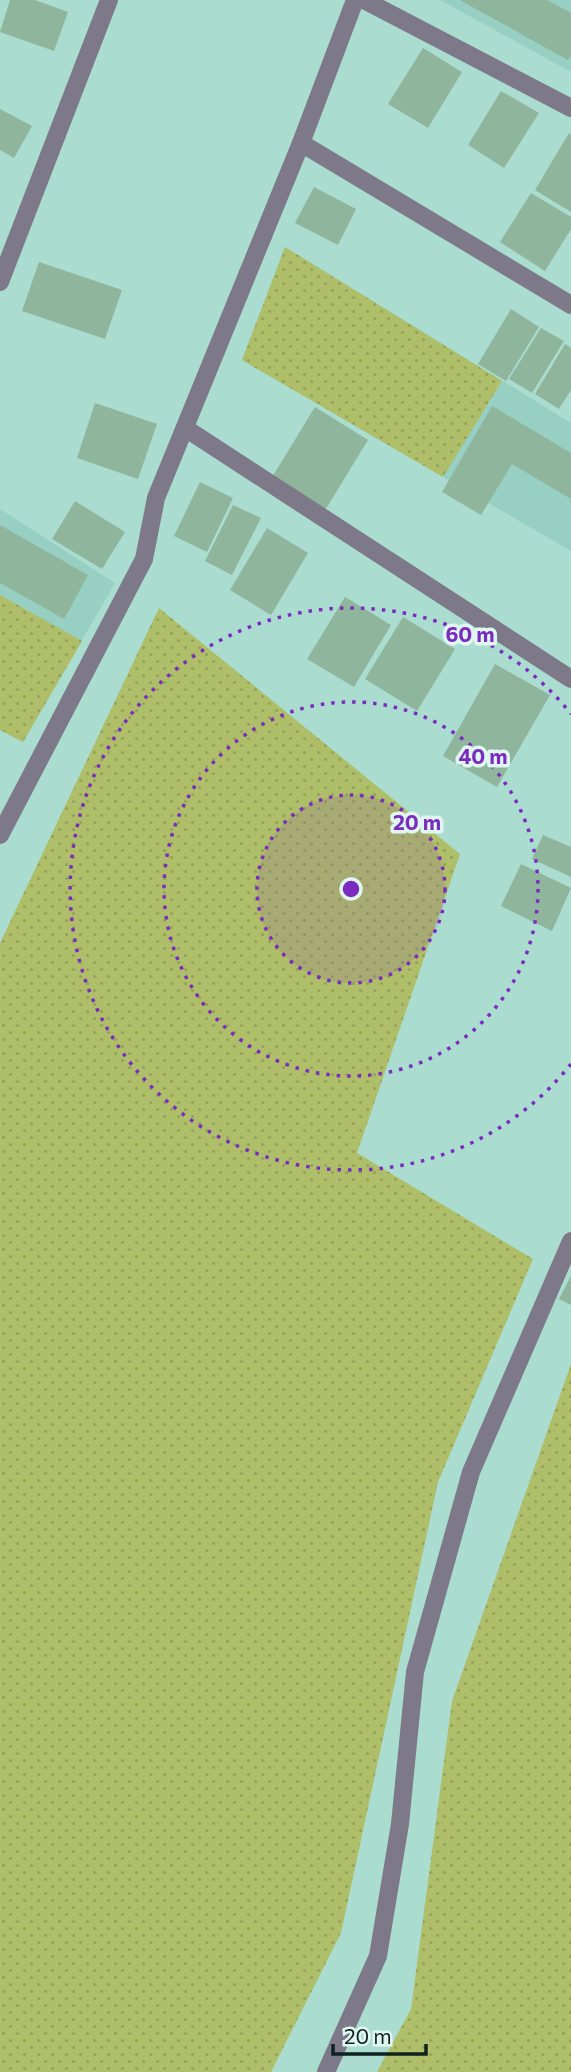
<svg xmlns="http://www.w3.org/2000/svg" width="571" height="2072" font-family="Commissioner,sans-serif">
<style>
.built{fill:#97d0c2}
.green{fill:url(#green-dots)}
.building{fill:#8fb59d}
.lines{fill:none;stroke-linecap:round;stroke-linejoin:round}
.minor{stroke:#7d7988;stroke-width:18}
.ring{fill:none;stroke:#7b2cbf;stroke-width:3.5;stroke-dasharray:3.5 7}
.centre{fill:#7b2cbf;stroke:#dff7f0;stroke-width:3.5}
.ring-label{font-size:21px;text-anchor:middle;font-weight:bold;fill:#7b2cbf;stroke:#dff7f0;stroke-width:7;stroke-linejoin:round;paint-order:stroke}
</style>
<defs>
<pattern id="green-dots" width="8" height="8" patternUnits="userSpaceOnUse" patternTransform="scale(1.75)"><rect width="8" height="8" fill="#aebe69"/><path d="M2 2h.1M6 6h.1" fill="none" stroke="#94a35b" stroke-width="1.8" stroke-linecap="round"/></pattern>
</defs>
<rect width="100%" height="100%" fill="#abdcd0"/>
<g class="built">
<path d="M 440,0 L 571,0 L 571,72 Z"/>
<path d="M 285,247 L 571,423 L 571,551 L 242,360 Z"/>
<path d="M 0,509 L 115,583 L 23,742 L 0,730 Z"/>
</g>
<g class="green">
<path d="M 285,247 L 502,381 L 443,477 L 242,360 Z"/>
<path d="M 0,595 L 82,641 L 23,742 L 0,730 Z"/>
<path d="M 159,608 L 460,854 L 357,1153 L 533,1259 L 438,1482 L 341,1933 L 271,2072 L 0,2072 L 0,943 Z"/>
<path d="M 571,1364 L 571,2072 L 377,2072 L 411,2009 L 452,1701 Z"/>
</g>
<g class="building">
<path d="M 10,0 L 35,0 L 68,12 L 54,51 L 0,32 Z"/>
<path d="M 460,0 L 547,0 L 571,13 L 571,55 L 568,60 Z"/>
<path d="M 423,48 L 462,72 L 428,128 L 388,104 Z"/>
<path d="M 501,91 L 539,113 L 504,168 L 468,145 Z"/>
<path d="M 0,109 L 32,126 L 14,158 L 0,150 Z"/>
<path d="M 569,133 L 571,135 L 571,212 L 535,190 Z"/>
<path d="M 314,187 L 356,209 L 338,245 L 295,223 Z"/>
<path d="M 531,193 L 571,217 L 571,229 L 545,271 L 500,242 Z"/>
<path d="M 39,262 L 122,290 L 105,339 L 22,311 Z"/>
<path d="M 511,309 L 539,327 L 506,381 L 478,364 Z"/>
<path d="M 541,328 L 564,341 L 532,393 L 509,379 Z"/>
<path d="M 565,344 L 571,348 L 571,390 L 559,409 L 535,394 Z"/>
<path d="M 95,403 L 157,424 L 138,479 L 77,458 Z"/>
<path d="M 492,406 L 571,453 L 571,499 L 512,464 L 481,515 L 442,492 Z"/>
<path d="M 315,407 L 368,440 L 324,512 L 271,479 Z"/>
<path d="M 200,482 L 233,498 L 207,552 L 174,536 Z"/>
<path d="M 75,501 L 125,532 L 102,569 L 52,539 Z"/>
<path d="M 233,505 L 261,518 L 232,575 L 205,561 Z"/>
<path d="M 0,525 L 88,575 L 64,619 L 0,583 Z"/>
<path d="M 267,528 L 308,553 L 271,615 L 230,590 Z"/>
<path d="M 345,597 L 391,625 L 354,687 L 307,659 Z"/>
<path d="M 403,617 L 455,649 L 417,711 L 365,679 Z"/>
<path d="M 495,664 L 550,695 L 497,787 L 443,756 Z"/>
<path d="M 543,835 L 571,847 L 571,877 L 532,859 Z"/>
<path d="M 521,864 L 571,888 L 552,931 L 501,906 Z"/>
<path d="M 571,1276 L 571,1305 L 559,1299 Z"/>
</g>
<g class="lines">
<g class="minor">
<path d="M 364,0 L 571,108"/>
<path d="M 301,143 L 571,305"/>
<path d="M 0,282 L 109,0"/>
<path d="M 185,428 L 571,679"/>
<path d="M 0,835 L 144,559 L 156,498 L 301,143 L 355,0"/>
<path d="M 326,2072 L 378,1956 L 400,1824 L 415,1672 L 471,1472 L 571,1241"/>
</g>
</g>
<circle cx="351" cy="889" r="94" fill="#7b2cbf" fill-opacity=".12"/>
<g class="ring">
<circle cx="351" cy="889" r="94"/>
<circle cx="351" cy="889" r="187"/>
<path d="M571 1064A281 281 0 1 1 571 714"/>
</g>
<circle cx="351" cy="889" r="10" class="centre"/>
<g class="ring-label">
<text x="470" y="642">60 m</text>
<text x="483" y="764">40 m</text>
<text x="417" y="830">20 m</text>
</g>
<path d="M333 2044v10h93v-10" fill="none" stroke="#0f221e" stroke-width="3.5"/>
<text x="344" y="2044" font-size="21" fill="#0f221e" stroke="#dff7f0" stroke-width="5" paint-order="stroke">20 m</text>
</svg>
